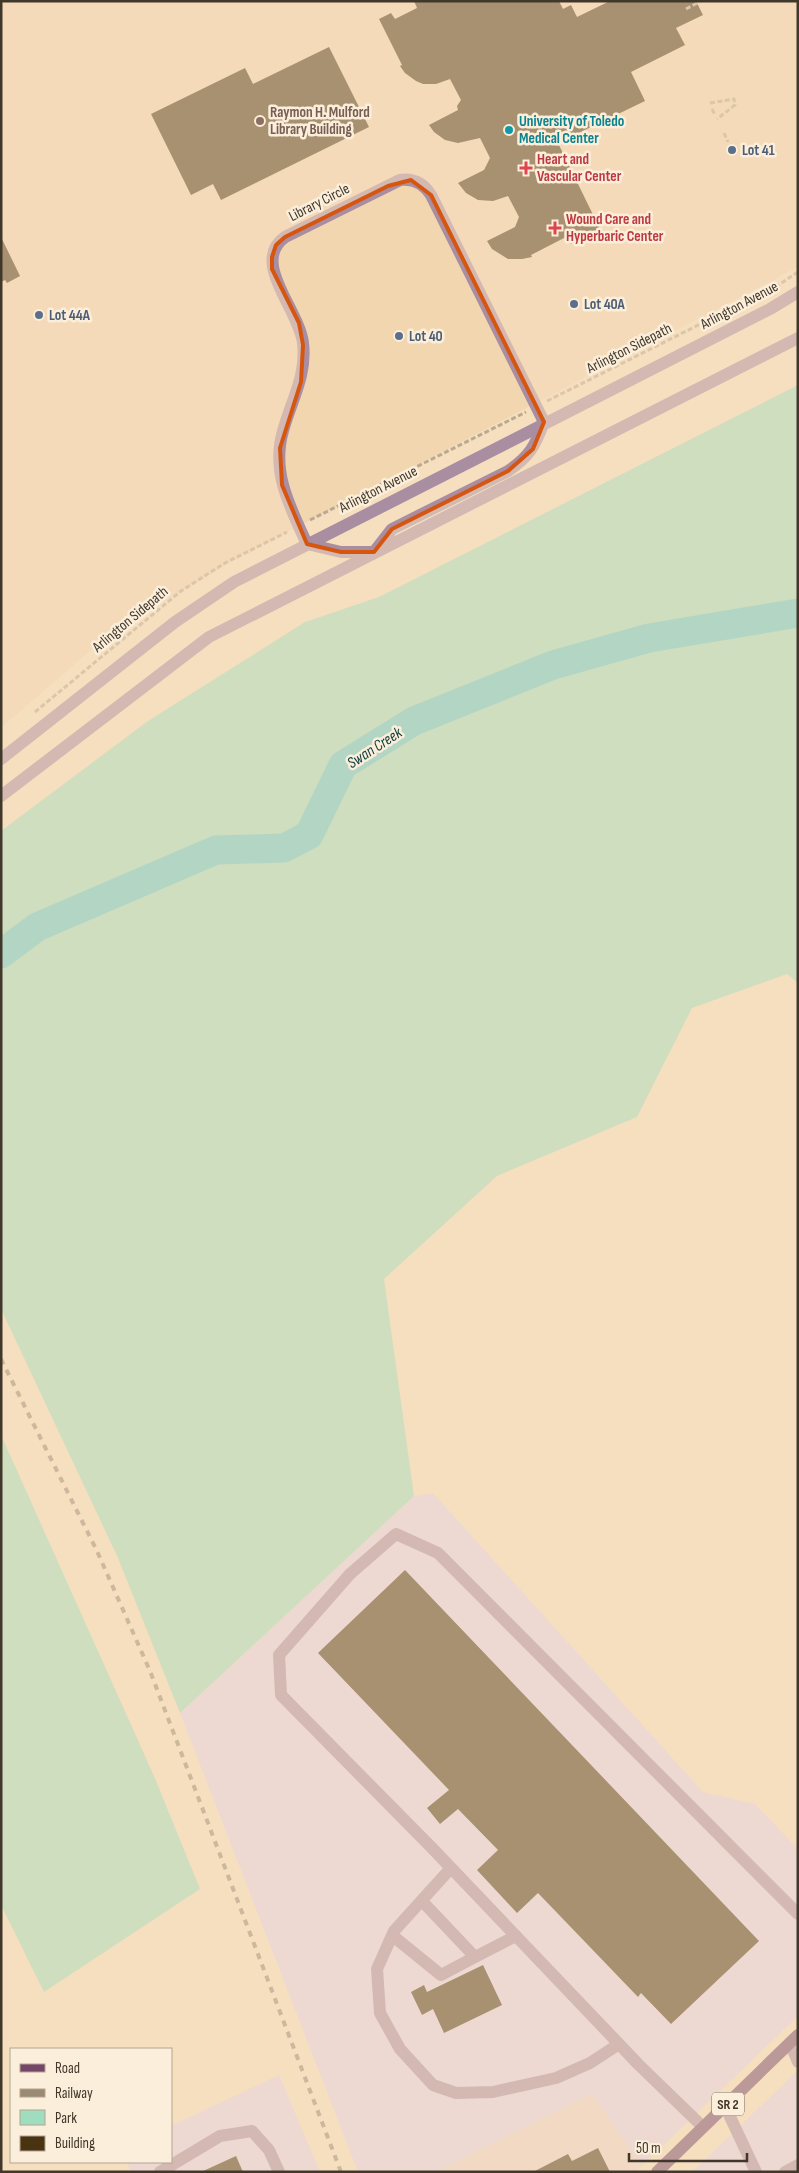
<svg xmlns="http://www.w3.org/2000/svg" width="799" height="2173" font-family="'Sofia Sans Condensed',sans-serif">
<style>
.commercial{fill:#ebd3c8}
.industrial{fill:#e2d3e6}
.built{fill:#f1d6af}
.green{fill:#a0ddbf}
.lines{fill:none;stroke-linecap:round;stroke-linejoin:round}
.river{stroke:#61cacb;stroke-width:29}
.building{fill:#493310}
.path{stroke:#bca98f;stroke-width:3;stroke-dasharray:5 2.5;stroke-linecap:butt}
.minor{stroke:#a98da1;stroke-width:12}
.major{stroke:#76466a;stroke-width:12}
.rail{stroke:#9a8a74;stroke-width:4;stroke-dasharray:6 6;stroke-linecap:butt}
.marked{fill:none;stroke:#d7560f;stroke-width:4;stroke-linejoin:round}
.education-dot{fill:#8d6e63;stroke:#fbeeda;stroke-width:2}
.culture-dot{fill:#0f9aa8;stroke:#fbeeda;stroke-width:2}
.service-dot{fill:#5c6f8a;stroke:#fbeeda;stroke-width:2}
.health-dot{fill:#e0444e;stroke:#fbeeda;stroke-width:2}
.labels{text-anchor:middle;stroke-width:5;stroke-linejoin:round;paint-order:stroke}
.shield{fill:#fbeeda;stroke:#796f60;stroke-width:1}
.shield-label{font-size:14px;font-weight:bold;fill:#41382b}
.education-label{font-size:15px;font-weight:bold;fill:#785e54;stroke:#fbeeda;text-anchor:start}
.culture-label{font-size:15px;font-weight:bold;fill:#0d838f;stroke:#fbeeda;text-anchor:start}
.service-label{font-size:15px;font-weight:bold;fill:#4e5e75;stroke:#fbeeda;text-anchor:start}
.health-label{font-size:15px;font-weight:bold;fill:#be3a42;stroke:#fbeeda;text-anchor:start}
.street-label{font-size:15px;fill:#41382b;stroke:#fbeeda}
.water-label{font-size:16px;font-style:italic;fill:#0b3e3e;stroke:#fbeeda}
</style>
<rect width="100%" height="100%" fill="#f6dfbf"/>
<path class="commercial" d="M 592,2093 L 642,2166 L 636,2172 L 436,2172 Z"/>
<g class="industrial">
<path d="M 433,1493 L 703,1792 L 755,1804 L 798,1849 L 798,2016 L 642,2166 L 592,2094 L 436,2172 L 358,2172 L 180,1713 L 414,1496 Z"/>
<path d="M 798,2070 L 798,2172 L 692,2172 Z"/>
<path d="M 279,2075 L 320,2172 L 131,2172 L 127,2162 L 171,2162 L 171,2126 Z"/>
</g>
<path class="built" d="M 1,1 L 798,1 L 798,267 L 245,554 L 112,632 L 1,728 Z"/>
<g class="green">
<path d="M 798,385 L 798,983 L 787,974 L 692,1008 L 637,1117 L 497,1176 L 384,1279 L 414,1496 L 180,1713 L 118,1558 L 1,1309 L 1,831 L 148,721 L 305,622 L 379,597 Z"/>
<path d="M 1,1435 L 154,1776 L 200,1889 L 44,1992 L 1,1905 Z"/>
</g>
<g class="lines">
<path class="river" d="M 1,954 L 37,927 L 216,850 L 284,848 L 309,835 L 343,765 L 414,721 L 553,665 L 649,638 L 798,613"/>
</g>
<g class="building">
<path d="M 414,1 L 559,1 L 563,9 L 571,5 L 577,17 L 610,1 L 696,1 L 703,15 L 676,28 L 685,45 L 631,72 L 645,101 L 558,143 L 600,229 L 571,244 L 566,237 L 531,255 L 532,257 L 522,259 L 508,259 L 492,249 L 487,241 L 515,227 L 519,217 L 508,196 L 493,201 L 478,200 L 466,193 L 458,183 L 484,170 L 490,158 L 480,138 L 458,143 L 445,140 L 434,132 L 429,125 L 458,110 L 457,106 L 461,100 L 450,79 L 436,84 L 423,84 L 416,81 L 405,73 L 400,66 L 402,65 L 379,19 L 391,13 L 395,19 L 417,8 Z"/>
<path d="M 329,47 L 369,127 L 221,200 L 213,184 L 191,195 L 151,114 L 245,68 L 253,84 Z"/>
<path d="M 1,237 L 20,276 L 7,283 L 5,280 L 1,282 Z"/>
<path d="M 405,1570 L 759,1941 L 671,2024 L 641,1993 L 638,1997 L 538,1893 L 517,1913 L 477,1870 L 498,1850 L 458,1809 L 440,1824 L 427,1808 L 449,1790 L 318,1653 Z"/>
<path d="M 483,1965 L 502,2005 L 444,2033 L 433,2009 L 422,2015 L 411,1992 L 424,1985 L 427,1992 Z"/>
<path d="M 598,2148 L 610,2172 L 533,2172 L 568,2154 L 572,2161 Z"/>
<path d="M 236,2156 L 243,2172 L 201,2172 Z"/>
</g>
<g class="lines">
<g class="path">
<path d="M 686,9 L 701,1"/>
<path d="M 710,103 L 734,99 L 735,105 L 717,119"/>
<path d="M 712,109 L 715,115"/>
<path d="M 724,133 L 728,142"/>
<path d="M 547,401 L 780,284 L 798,272"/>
<path d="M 310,520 L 526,412"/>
<path d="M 35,712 L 181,591 L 225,563 L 287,532"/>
</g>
<g class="minor">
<path d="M 400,180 C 414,178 424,184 431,195 L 544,422 C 535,446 530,456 508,471 L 392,529 L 374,552 L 341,552 L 307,544 C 290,507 271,472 283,431 C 291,401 307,376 303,343 C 299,309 250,262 285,237 Z"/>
<path d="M 1,759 L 175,622 L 234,582 L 770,309 L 798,292"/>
<path d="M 1,796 L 209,637 L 798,338"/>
<path d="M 451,1868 L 394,1931 L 377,1969 L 380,2013 L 400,2049 L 433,2085 L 456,2093 L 493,2092 L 556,2078 L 590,2063 L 619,2044"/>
<path d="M 422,1901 L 475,1957 L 516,1936"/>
<path d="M 393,1936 L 441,1975 L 475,1957"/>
<path d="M 790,2043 L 798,2062"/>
<path d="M 725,2106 L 756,2172"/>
<path d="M 703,2127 L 639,2065 L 433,1849 L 281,1695 L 279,1655 L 350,1574 L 396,1534 L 438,1553 L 798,1914"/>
<path d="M 160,2172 L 220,2136 L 252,2131 L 269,2150 L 279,2172"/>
<path d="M 785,2172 L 798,2165"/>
</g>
<path class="major" d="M 657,2172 L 798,2035"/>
<path class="rail" d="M 1,1359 L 97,1551 L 150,1671 L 341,2172"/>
</g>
<path d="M0 0H799V2173H0ZM 411,180 L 431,195 L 544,422 L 533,449 L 508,471 L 392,529 L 374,552 L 341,552 L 307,544 L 282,485 L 280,448 L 301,382 L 303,345 L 299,323 L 272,269 L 272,257 L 276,245 L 285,237 L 388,186 Z" fill="#f6dfbf" fill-opacity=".55" fill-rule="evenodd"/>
<path class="marked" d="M 411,180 L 431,195 L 544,422 L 533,449 L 508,471 L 392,529 L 374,552 L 341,552 L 307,544 L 282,485 L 280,448 L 301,382 L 303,345 L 299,323 L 272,269 L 272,257 L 276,245 L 285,237 L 388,186 Z"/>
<circle class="education-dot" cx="260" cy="121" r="5"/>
<circle class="culture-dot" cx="509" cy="130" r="5"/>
<g class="service-dot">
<circle cx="732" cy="150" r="5"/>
<circle cx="574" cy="304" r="5"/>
<circle cx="39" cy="315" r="5"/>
<circle cx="399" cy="336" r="5"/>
</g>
<g class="health-dot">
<path d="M523.5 160.5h5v5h5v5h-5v5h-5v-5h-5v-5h5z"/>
<path d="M552.5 220.5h5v5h5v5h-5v5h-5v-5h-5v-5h5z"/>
</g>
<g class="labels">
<rect class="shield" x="712" y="2092.5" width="32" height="23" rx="4"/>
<g class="shield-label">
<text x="728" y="2109">SR 2</text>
</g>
<g class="education-label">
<text x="270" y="117">Raymon H. Mulford<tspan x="270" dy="17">Library Building</tspan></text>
</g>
<g class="culture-label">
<text x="519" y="126">University of Toledo<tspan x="519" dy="17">Medical Center</tspan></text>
</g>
<g class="service-label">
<text x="742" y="155">Lot 41</text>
<text x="584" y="309">Lot 40A</text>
<text x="49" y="320">Lot 44A</text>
<text x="409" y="341">Lot 40</text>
</g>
<g class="health-label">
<text x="537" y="164">Heart and<tspan x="537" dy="17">Vascular Center</tspan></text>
<text x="566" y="224">Wound Care and<tspan x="566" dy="17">Hyperbaric Center</tspan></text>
</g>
<g class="street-label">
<text transform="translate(319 202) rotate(-27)" y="5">Library Circle</text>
<text transform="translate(739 305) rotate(-28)" y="5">Arlington Avenue</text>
<text transform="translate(629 348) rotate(-27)" y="5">Arlington Sidepath</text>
<text transform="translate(378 489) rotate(-27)" y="5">Arlington Avenue</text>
<text transform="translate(130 619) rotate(-40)" y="5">Arlington Sidepath</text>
</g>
<g class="water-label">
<text transform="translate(374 747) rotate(-33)" y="6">Swan Creek</text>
</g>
</g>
<rect width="799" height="2173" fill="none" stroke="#41382b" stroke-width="5"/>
<rect x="10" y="2048" width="162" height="115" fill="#fbeeda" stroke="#b1a594"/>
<rect x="20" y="2064" width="25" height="8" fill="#76466a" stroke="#b1a594"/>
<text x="55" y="2073" font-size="15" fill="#41382b">Road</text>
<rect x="20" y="2089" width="25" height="8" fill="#9a8a74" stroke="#b1a594"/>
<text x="55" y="2098" font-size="15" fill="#41382b">Railway</text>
<rect x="20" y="2110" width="25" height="15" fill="#a0ddbf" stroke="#b1a594"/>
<text x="55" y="2123" font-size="15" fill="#41382b">Park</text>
<rect x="20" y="2136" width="25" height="15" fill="#493310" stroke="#b1a594"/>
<text x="55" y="2148" font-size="15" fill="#41382b">Building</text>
<path d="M629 2153v8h118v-8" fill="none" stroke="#41382b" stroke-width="2.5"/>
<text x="636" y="2153" font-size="15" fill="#41382b" stroke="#fbeeda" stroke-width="4" paint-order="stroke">50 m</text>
</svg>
